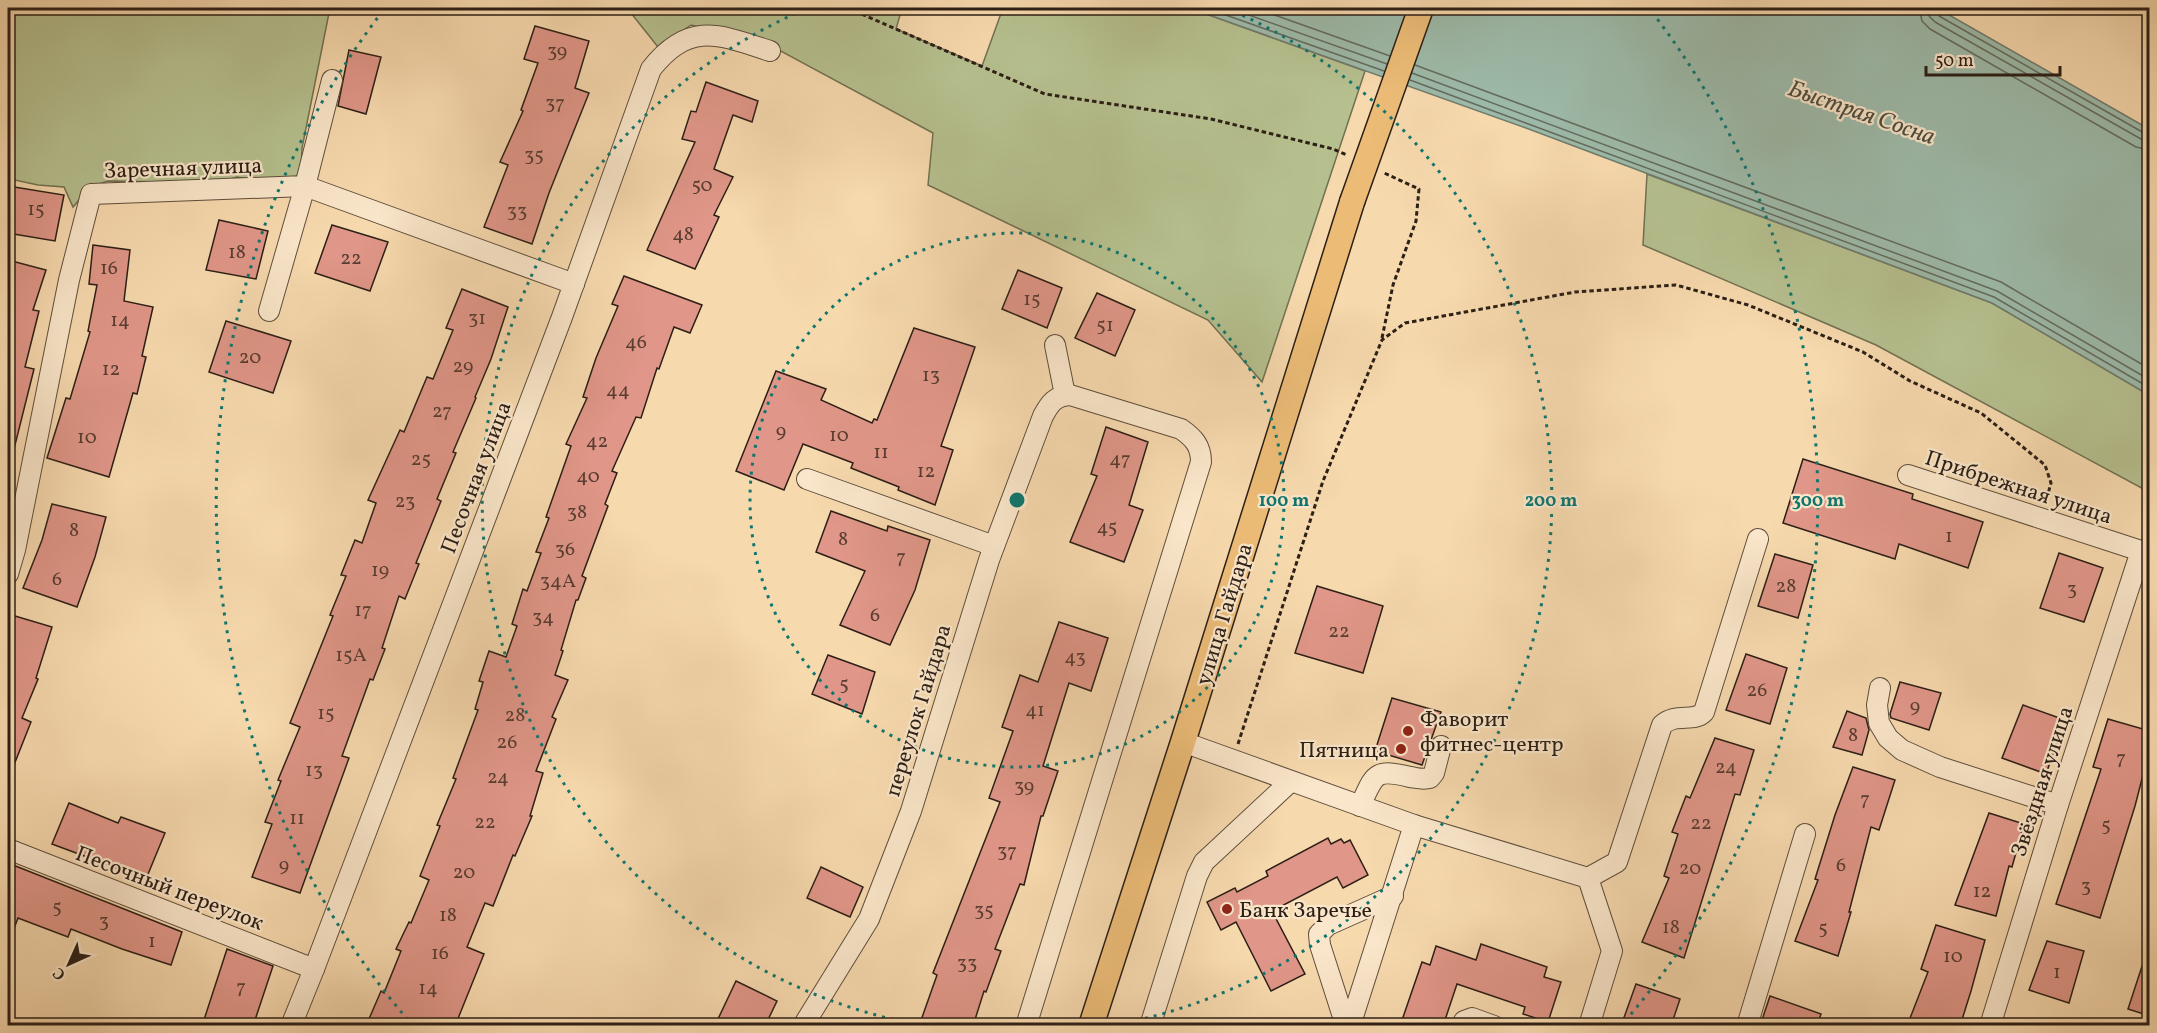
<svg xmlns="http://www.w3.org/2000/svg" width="2157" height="1033" font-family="Vollkorn,serif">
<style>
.green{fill:#b6c08f;stroke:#717052;stroke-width:1.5}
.water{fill:#9dbaa9;stroke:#707c6e;stroke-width:1.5}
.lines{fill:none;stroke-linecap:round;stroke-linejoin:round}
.shore{stroke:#646c60;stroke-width:1.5}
.building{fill:#e09688;stroke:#2c1f16;stroke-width:1.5}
.minor-casing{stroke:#5f4e3c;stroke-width:22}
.major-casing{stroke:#2c1f16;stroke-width:27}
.path{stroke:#2c1f16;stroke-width:3;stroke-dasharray:4.5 3;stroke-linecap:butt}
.minor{stroke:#fae6ca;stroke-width:20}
.major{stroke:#ecbc77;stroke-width:24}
.major-bridge-casing{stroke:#2c1f16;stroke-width:27;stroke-linecap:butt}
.major-bridge{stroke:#ecbc77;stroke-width:24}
.ring{fill:none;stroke:#0f766e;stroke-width:3;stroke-dasharray:3 6}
.poi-dot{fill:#8f2418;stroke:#fae6ca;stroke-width:2}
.labels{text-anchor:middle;stroke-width:4.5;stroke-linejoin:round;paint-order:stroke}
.number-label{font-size:20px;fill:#593d32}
.street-label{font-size:22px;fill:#2c1f16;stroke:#fae6ca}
.poi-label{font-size:22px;fill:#2c1f16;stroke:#fae6ca;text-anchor:start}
.water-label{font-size:24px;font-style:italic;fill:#4e4e42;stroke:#fae6ca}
.centre{fill:#0f766e;stroke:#fae6ca;stroke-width:3}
.ring-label{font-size:18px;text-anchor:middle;font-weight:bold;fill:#0f766e;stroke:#fae6ca;stroke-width:4.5;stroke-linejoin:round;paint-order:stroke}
</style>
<rect width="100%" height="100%" fill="#f7d9ae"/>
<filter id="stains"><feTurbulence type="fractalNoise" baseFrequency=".00333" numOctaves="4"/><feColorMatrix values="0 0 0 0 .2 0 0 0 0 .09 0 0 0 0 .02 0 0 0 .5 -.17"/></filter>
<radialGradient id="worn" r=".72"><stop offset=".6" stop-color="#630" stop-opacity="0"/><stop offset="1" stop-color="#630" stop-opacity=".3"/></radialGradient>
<g class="green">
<path d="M 8,8 L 330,8 L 302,148 L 301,174 L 289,179 L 256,180 L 237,177 L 221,183 L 108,181 L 90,187 L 73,207 L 64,187 L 38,185 L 15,180 L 8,198 Z"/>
<path d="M 627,8 L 902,8 L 896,29 L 982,66 L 1003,8 L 1182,8 L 1198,11 L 1365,71 L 1262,382 L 1208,320 L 928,185 L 933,133 L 762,41 L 691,25 L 658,47 Z"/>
<path d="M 1647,174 L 1992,303 L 2149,395 L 2149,492 L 1876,345 L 1643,245 Z"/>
</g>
<path class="water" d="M 1182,8 L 1937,8 L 2149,129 L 2149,395 L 1992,303 L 1526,128 L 1198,11 Z"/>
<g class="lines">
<g class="shore">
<path d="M 1206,8 L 1384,71"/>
<path d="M 1229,8 L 1387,64"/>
<path d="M 1255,8 L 1390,56"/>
<path d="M 1919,8 L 1922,21 L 1930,29 L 2136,147 L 2150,150"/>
<path d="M 1928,8 L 1929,16 L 1935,22 L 2141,139 L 2150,141"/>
<path d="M 1935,8 L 1939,16 L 2144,133 L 2150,133"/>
<path d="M 1415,65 L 2001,282 L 2150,369"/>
<path d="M 1412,73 L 1997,291 L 2150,380"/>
<path d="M 1410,80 L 1994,297 L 2150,388"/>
</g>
</g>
<g class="building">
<path d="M 535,26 L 589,41 L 575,88 L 589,93 L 549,193 L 532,244 L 484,227 L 508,165 L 500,162 L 523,111 L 521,110 L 538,63 L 524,59 Z"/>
<path d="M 349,50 L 381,57 L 366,114 L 338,106 Z"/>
<path d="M 706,82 L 758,101 L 752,122 L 733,115 L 714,169 L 733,177 L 714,215 L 719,217 L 695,269 L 647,250 L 695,142 L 682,139 L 691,111 L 696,112 Z"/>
<path d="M 14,187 L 64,195 L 55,241 L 8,233 L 8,221 Z"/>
<path d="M 219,220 L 268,231 L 256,279 L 206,270 Z"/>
<path d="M 332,225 L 388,242 L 370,291 L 315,273 Z"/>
<path d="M 93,245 L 130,250 L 124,301 L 153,307 L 142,356 L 146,357 L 137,394 L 133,393 L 109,477 L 47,458 L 66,398 L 70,399 L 90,332 L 88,331 L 97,285 L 89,284 Z"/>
<path d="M 8,260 L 46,270 L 33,310 L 39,311 L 25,367 L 34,369 L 13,453 L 8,453 Z"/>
<path d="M 1018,270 L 1062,288 L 1047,328 L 1002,309 Z"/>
<path d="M 624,276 L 702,305 L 690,333 L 674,327 L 659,369 L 657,368 L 641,418 L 636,417 L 612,471 L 617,473 L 605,504 L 608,506 L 582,576 L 586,578 L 578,600 L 576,600 L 561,650 L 563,651 L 555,675 L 568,680 L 552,717 L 556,719 L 536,771 L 543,773 L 530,816 L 532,816 L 515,856 L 513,855 L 493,906 L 485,903 L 467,947 L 484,954 L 455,1026 L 366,1026 L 381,991 L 384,993 L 401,951 L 396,949 L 409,922 L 411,923 L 429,880 L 420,876 L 440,826 L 437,825 L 456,779 L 453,778 L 478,710 L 475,709 L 483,682 L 479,681 L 489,651 L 506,657 L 517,626 L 512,624 L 523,589 L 527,591 L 541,553 L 536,552 L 549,518 L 546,517 L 571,446 L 566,444 L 587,398 L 583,397 L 596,358 L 618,306 L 612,304 Z"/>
<path d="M 462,289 L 508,307 L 491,359 L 475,397 L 476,398 L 453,452 L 456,453 L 437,499 L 441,501 L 416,563 L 419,564 L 405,599 L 399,596 L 382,648 L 385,649 L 373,680 L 370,679 L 342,756 L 349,758 L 300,893 L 252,877 L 272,824 L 265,822 L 281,781 L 278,780 L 300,727 L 290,723 L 333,616 L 330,615 L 346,576 L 341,575 L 355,540 L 362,543 L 376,503 L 368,500 L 400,430 L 404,432 L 427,377 L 433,379 L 453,330 L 446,328 Z"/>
<path d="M 1097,293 L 1135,310 L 1115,356 L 1075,338 Z"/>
<path d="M 226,321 L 291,341 L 273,393 L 209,372 Z"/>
<path d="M 914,328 L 975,347 L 941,446 L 953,450 L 935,505 L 898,490 L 899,487 L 851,468 L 853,463 L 803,444 L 784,490 L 736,471 L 776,371 L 826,389 L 821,400 L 872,423 L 874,419 L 877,420 Z"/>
<path d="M 1106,427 L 1148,442 L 1129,505 L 1143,510 L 1124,562 L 1070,542 L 1097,476 L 1091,474 Z"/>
<path d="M 1803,459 L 1913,494 L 1912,499 L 1983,522 L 1968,568 L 1899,544 L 1895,559 L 1783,523 Z"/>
<path d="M 52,504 L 106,517 L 95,557 L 77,607 L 23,588 L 42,540 Z"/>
<path d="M 831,511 L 887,531 L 888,526 L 930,540 L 915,590 L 890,645 L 840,625 L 865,571 L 816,552 Z"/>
<path d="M 2059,553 L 2103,568 L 2084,622 L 2040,608 Z"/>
<path d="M 1775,554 L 1813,565 L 1798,618 L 1758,606 Z"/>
<path d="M 1317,586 L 1383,606 L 1363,673 L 1295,653 Z"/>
<path d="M 15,616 L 52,627 L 36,678 L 38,679 L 22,718 L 31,722 L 8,780 L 8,639 Z"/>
<path d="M 1059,622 L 1108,638 L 1091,691 L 1069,683 L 1043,766 L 1058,771 L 1043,816 L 1041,816 L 1024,885 L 1020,884 L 995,949 L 1001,951 L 986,992 L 984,991 L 973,1026 L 919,1026 L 937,975 L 933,973 L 1000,802 L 989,798 L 1013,731 L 1002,727 L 1020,675 L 1038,682 Z"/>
<path d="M 1746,654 L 1787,668 L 1770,724 L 1726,710 Z"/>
<path d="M 828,655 L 875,672 L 862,714 L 812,694 Z"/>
<path d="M 1900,682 L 1941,693 L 1929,730 L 1891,718 L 1890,714 Z"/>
<path d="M 1392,698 L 1441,712 L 1422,765 L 1375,751 Z"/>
<path d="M 2023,705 L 2065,720 L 2046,774 L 2002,758 Z"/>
<path d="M 1847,711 L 1866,718 L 1869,730 L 1862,755 L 1833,747 Z"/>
<path d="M 2108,719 L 2150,731 L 2150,748 L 2135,806 L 2100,918 L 2056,904 L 2101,769 L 2093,767 Z"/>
<path d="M 1715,738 L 1754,750 L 1740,795 L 1735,794 L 1684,958 L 1642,942 L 1669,878 L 1664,876 L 1678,834 L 1672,832 L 1686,796 L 1690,798 Z"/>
<path d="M 1853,767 L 1895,780 L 1879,830 L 1871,827 L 1849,912 L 1851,912 L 1838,956 L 1795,941 L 1818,880 L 1815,879 L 1835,815 Z"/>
<path d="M 69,803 L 118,823 L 121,817 L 165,833 L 146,879 L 52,844 Z"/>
<path d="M 1989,813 L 2024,824 L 2012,867 L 2009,866 L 1996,916 L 1955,905 Z"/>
<path d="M 1328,838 L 1331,844 L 1341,839 L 1344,843 L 1350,840 L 1368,875 L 1343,888 L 1337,877 L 1272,911 L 1305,974 L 1271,991 L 1236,922 L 1221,930 L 1207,902 L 1235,888 L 1237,892 L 1268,876 L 1266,871 Z"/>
<path d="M 8,863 L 182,932 L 171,965 L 122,949 L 71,929 L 68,937 L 18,918 L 9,942 L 8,942 Z"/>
<path d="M 821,867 L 863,887 L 850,917 L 807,898 Z"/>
<path d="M 1936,925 L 1985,940 L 1971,991 L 1960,1026 L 1907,1026 L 1928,972 L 1921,969 Z"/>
<path d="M 2047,941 L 2084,951 L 2069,1003 L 2029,990 Z"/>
<path d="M 1481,944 L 1547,967 L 1544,977 L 1561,982 L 1548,1022 L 1523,1014 L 1525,1007 L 1457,984 L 1443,1026 L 1400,1026 L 1422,962 L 1430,965 L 1436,946 L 1476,960 Z"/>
<path d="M 227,949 L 273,966 L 253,1026 L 202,1026 Z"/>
<path d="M 2147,951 L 2150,952 L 2150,1016 L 2128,1009 Z"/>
<path d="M 736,981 L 777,1001 L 765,1026 L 732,1026 L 718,1019 Z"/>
<path d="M 1636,984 L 1680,999 L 1671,1026 L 1621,1026 Z"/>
<path d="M 1770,996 L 1821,1014 L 1817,1026 L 1760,1026 Z"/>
</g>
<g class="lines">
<g class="minor-casing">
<g id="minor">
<path d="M 269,311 L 305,186 L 574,284"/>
<path d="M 1055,345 L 1065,395"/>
<path d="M 1908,475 L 2141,551 L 2150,549"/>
<path d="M 807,479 L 994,546"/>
<path d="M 8,574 L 15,550 L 69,280 L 91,194 L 305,186 L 332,80"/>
<path d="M 1880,688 L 1877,705 L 1879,723 L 1888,738 L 1902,750 L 1940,767 L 2058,805"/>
<path d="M 1183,742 L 1414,825 L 1588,878"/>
<path d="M 1360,806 C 1375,775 1373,768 1410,777 C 1417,778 1423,780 1430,778 L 1434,773 L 1441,746"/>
<path d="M 8,849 L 314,969"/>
<path d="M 1588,878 L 1617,862 L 1662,725 C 1676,712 1694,723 1704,712 L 1758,539"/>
<path d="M 1588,878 L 1612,951 L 1589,1026"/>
<path d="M 291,1026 L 314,969 L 562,317 L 651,69 C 689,21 718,34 770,51"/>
<path d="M 803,1026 L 869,919 L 911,811 L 989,560 L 1043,416 C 1050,403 1055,396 1070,395 L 1181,429 C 1194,438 1201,446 1201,462 L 1026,1026"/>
<path d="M 1150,1026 L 1197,876 L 1204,862 L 1290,782"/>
<path d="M 1346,1026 L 1320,945 L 1319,934 L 1328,925 L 1393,896"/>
<path d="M 1350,1026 L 1414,825"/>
<path d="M 1462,1026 L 1464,1021 L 1472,1018 L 1494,1026"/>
<path d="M 1747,1026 L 1805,834"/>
<path d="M 1990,1026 L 2058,805 L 2141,551"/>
</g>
</g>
<g class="major-casing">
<path id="major" d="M 1091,1026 L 1183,742 L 1352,202"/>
</g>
<g class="path">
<path d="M 848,8 L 1045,94 L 1211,119 L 1333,149 L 1347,155"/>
<path d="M 1382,338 L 1393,285 L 1416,221 L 1419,189 L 1382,172"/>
<path d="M 1238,744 L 1323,481 L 1382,340 L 1405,323 L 1575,292 L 1676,285 L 1748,305 L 1863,352 L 1910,381 L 1981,413 L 2045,465 L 2051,483 L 2046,501"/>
</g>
<use href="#minor" class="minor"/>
<use href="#major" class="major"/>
<g class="major-bridge-casing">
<path id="major-bridge" d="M 1352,202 L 1421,8"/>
</g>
<use href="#major-bridge" class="major-bridge"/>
</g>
<g class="ring">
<circle cx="1017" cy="500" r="267"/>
<path d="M920 1025A534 534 0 0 1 808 8M1226 8A534 534 0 0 1 1114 1025"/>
<path d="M408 1020A801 801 0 0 1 382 12M1652 12A801 801 0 0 1 1626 1020"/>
</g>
<g class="poi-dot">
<circle cx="1408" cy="731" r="6"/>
<circle cx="1401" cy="749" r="6"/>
<circle cx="1227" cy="909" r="6"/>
</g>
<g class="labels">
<g class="number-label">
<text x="557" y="57">39</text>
<text x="555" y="109">37</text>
<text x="534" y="161">35</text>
<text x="702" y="191">50</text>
<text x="36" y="215">15</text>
<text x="517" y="217">33</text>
<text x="683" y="240">48</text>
<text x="237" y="258">18</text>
<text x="351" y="264">22</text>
<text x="109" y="274">16</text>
<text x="1032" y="305">15</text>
<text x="477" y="324">31</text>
<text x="120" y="326">14</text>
<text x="1105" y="331">51</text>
<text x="636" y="348">46</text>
<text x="250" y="363">20</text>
<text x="463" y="372">29</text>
<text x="111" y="375">12</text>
<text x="931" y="381">13</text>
<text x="618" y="396">44</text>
<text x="442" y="417">27</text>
<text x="781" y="437">9</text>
<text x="839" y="441">10</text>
<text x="87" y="443">10</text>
<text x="597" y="447">42</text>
<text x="881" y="458">11</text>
<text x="421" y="465">25</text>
<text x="1120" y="465">47</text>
<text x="926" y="477">12</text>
<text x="588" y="482">40</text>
<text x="405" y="507">23</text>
<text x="577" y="518">38</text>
<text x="1107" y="533">45</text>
<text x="74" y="536">8</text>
<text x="1949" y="542">1</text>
<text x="843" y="545">8</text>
<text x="565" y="555">36</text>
<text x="901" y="563">7</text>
<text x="380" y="576">19</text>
<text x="57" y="585">6</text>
<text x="558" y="587">34А</text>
<text x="1786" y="592">28</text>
<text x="2072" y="595">3</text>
<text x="363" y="616">17</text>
<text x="875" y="621">6</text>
<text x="543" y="623">34</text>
<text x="1339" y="637">22</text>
<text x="351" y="661">15А</text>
<text x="1075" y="663">43</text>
<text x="844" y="690">5</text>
<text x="1757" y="696">26</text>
<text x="1915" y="712">9</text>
<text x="1035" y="716">41</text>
<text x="326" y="719">15</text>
<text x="515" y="721">28</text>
<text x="1853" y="741">8</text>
<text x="507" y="748">26</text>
<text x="2121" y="764">7</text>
<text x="1726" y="773">24</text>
<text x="314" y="776">13</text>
<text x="498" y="783">24</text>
<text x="1024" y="792">39</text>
<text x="1865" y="805">7</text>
<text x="297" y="824">11</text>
<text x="485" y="828">22</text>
<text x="1701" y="829">22</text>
<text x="2106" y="831">5</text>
<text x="1007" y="857">37</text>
<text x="284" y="871">9</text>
<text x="1841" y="871">6</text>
<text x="1690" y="874">20</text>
<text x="464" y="878">20</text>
<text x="2086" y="892">3</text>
<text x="1982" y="897">12</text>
<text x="57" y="913">5</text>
<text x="984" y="916">35</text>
<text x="448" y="921">18</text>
<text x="104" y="927">3</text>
<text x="1671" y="933">18</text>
<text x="1823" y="934">5</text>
<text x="152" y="947">1</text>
<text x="440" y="959">16</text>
<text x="1953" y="962">10</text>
<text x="967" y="969">33</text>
<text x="2057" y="978">1</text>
<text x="241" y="993">7</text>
<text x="428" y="994">14</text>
</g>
<g class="street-label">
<text transform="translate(183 167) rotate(-2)" y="8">Заречная улица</text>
<text transform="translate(475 477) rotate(-69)" y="8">Песочная улица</text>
<text transform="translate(2019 486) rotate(18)" y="8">Прибрежная улица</text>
<text transform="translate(1223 614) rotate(-73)" y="8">улица Гайдара</text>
<text transform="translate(917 710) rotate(-73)" y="8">переулок Гайдара</text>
<text transform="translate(2041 781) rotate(-72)" y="8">Звёздная улица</text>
<text transform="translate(170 887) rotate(21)" y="8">Песочный переулок</text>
</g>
<g class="poi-label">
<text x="1420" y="726">Фаворит<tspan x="1420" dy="25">фитнес-центр</tspan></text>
<text x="1389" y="757" text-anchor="end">Пятница</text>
<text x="1239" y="917">Банк Заречье</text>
</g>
<g class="water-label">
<text transform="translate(1862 112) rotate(19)" y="8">Быстрая Сосна</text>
</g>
</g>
<circle cx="1017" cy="500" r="9" class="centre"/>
<g class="ring-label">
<text x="1284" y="506">100 m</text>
<text x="1551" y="506">200 m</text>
<text x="1818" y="506">300 m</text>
</g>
<rect width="2157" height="1033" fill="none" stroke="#f7d9ae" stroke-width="30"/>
<rect x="9" y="9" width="2139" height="1015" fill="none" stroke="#2c1f16" stroke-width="3"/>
<rect x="15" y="15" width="2127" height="1003" fill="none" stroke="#2c1f16" stroke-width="1.5"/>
<g transform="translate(69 964) rotate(225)" stroke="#fae6ca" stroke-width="4.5" paint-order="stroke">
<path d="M0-4.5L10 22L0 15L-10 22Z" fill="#2c1f16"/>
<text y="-9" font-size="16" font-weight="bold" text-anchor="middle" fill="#2c1f16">С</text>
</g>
<path d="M1926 66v9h134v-9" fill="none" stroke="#2c1f16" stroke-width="3"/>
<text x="1935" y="66" font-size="18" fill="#2c1f16" stroke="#fae6ca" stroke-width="4.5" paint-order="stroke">50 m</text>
<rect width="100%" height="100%" filter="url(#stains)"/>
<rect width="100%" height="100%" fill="url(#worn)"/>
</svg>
